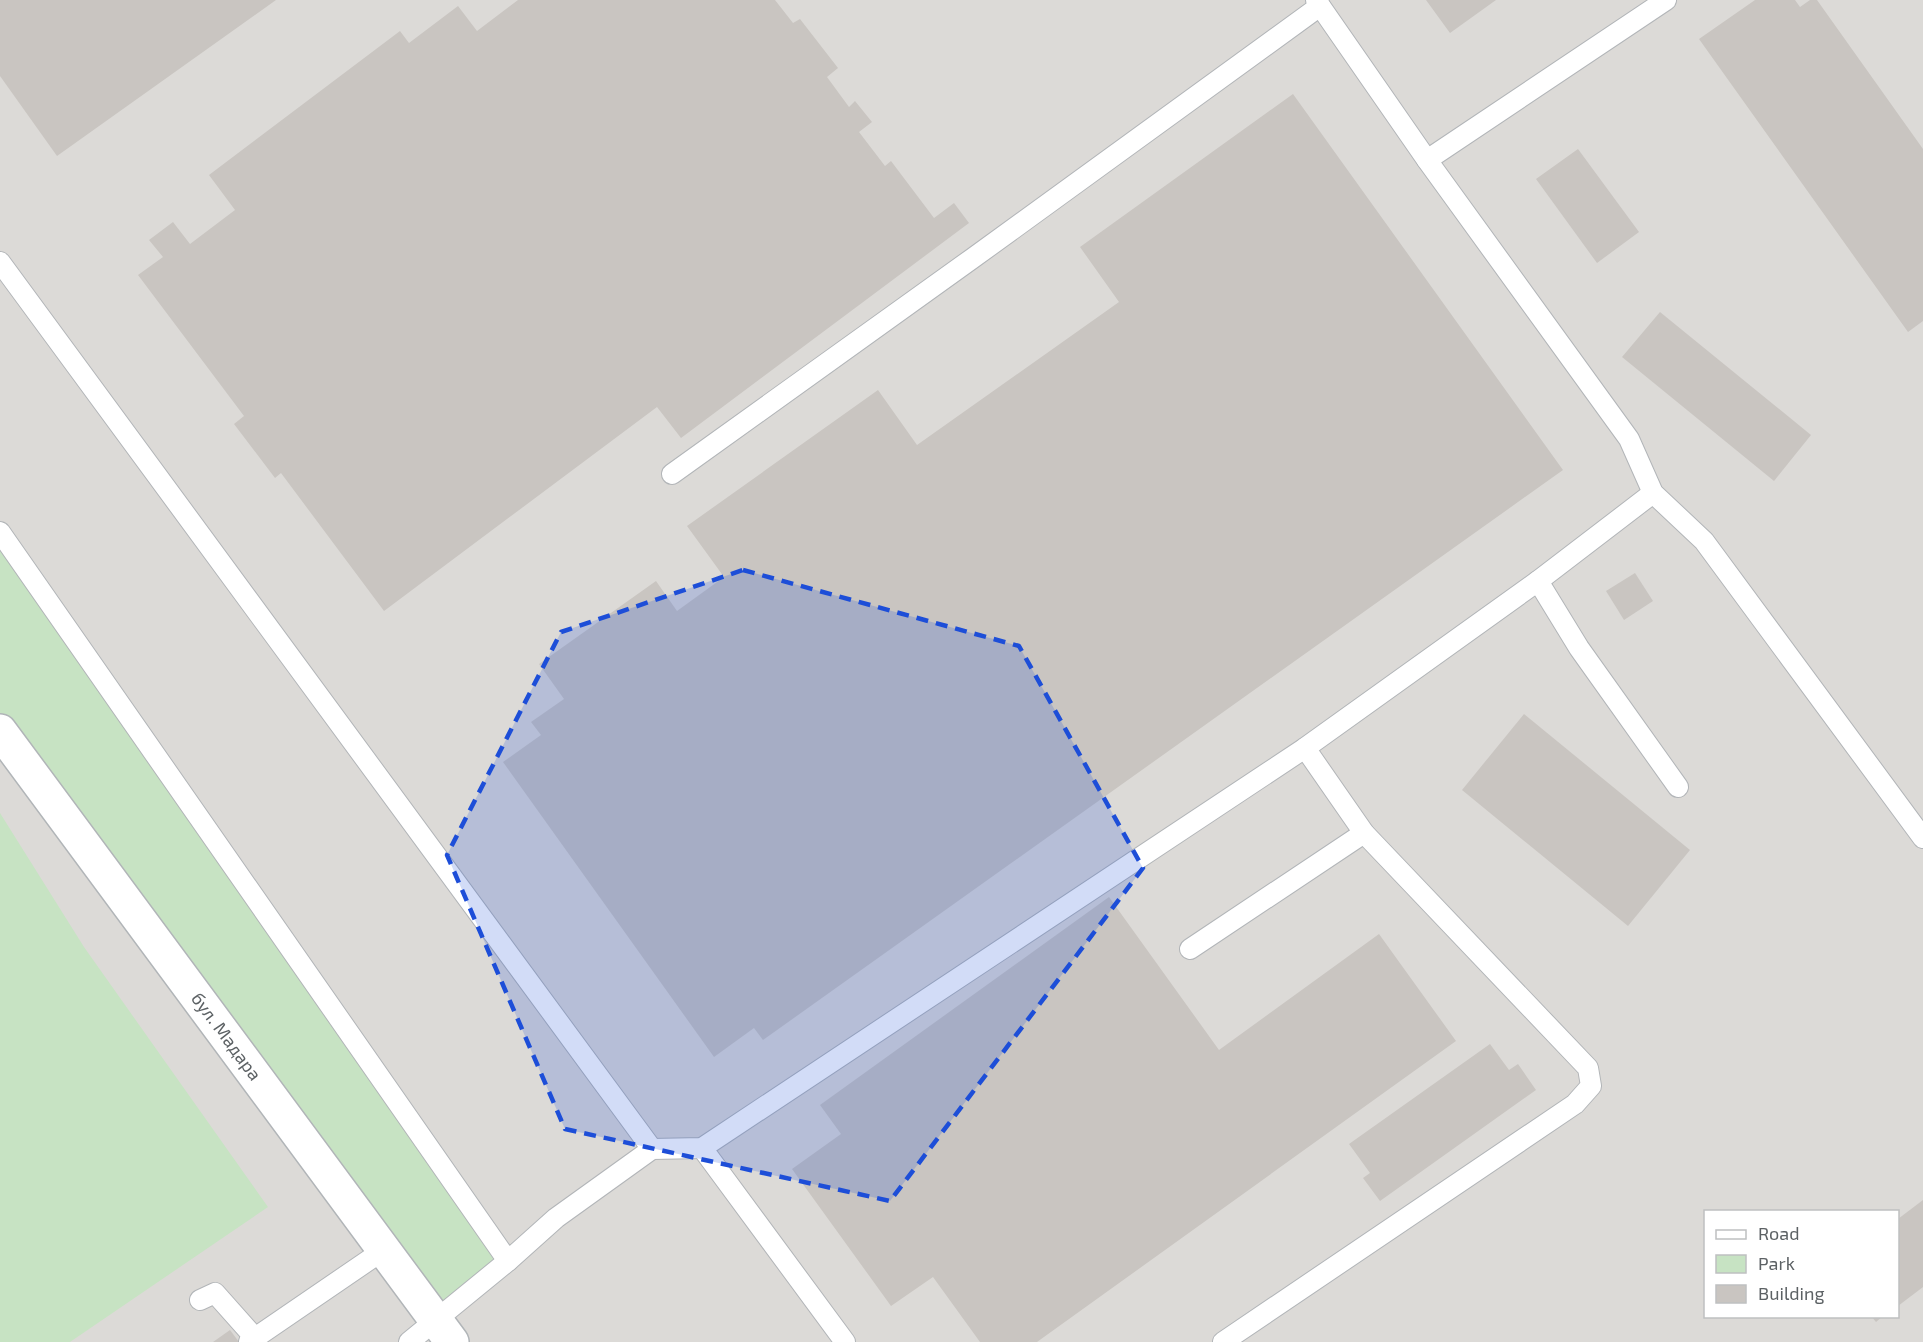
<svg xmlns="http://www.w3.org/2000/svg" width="1923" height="1342" font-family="'Exo 2',sans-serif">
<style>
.industrial{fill:#dcdad7;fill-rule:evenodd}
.green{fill:#c7e3c3}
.building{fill:#c9c5c1}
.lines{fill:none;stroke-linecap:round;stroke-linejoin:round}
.service-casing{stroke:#b2b5b8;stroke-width:22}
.secondary-casing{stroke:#b1b5b8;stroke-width:36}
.service{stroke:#fff;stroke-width:20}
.secondary{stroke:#fff;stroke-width:33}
.marked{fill:#1d4ed8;fill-opacity:0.2;stroke:#1d4ed8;stroke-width:4.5;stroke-dasharray:12 8;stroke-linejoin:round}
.labels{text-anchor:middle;stroke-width:5;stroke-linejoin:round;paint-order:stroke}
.street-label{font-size:18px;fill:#5c6164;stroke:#fff}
</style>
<rect width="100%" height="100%" fill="#eeeae5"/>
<path class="industrial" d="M 0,0 L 1923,0 L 1923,1342 L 0,1342 ZM 1706,1212 L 1898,1212 L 1898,1316 L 1706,1316 Z"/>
<g class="green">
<path d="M 0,532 L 508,1261 L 436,1319 L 0,731 Z"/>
<path d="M 0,813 L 84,947 L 268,1207 L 70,1342 L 0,1342 Z"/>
</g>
<g class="building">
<path d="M 0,0 L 276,0 L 57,156 L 0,76 Z"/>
<path d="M 518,0 L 775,0 L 793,23 L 800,19 L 838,68 L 827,77 L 849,107 L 855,101 L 872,122 L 859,132 L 885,166 L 891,161 L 934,218 L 954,203 L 969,223 L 681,438 L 657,407 L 384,611 L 281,473 L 275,478 L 234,424 L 244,416 L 138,275 L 163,257 L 149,240 L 173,222 L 190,244 L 235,210 L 209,175 L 400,31 L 409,43 L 458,6 L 477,31 Z"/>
<path d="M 1426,0 L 1496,0 L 1450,33 Z"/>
<path d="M 1755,0 L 1795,0 L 1800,7 L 1810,0 L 1817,0 L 1923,149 L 1923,321 L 1908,332 L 1699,39 Z"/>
<path d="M 1293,94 L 1563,470 L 763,1040 L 754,1028 L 714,1057 L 503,762 L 541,735 L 531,722 L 564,699 L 539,664 L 656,581 L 677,611 L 724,577 L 687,526 L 878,390 L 917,445 L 1119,302 L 1080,247 Z"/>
<path d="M 1578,149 L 1639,232 L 1597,263 L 1536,179 Z"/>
<path d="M 1660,312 L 1811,435 L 1774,481 L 1622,357 Z"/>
<path d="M 1635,573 L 1653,601 L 1624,620 L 1606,591 Z"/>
<path d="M 1524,714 L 1690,850 L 1628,926 L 1462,790 Z"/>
<path d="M 1109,897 L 1219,1050 L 1379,934 L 1456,1041 L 1037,1342 L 980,1342 L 933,1277 L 891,1306 L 792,1169 L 841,1134 L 820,1105 Z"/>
<path d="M 1490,1044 L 1509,1070 L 1518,1064 L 1536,1090 L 1380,1201 L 1363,1178 L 1370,1173 L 1349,1144 Z"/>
<path d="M 1923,1200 L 1923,1287 L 1898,1306 L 1898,1219 Z"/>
<path d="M 1871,1316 L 1883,1316 L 1876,1322 Z"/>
<path d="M 230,1330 L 239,1342 L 213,1342 Z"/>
</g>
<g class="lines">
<g class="service-casing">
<g id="service">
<path d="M 1316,0 L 1427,160 L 1629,439 L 1653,493 L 1704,541 L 1923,838"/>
<path d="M 1427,160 L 1666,0"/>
<path d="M 0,262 L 652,1149"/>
<path d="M 672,474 L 973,258 L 1320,6"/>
<path d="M 0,532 L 508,1261"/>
<path d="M 1538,581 L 1579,648 L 1678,787"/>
<path d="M 1190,949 L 1364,833"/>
<path d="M 702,1148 L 845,1342"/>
<path d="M 200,1300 L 215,1293 L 255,1338"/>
<path d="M 249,1342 L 385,1249"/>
<path d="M 409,1342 L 508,1261 L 556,1218 L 652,1149 L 702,1148 L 1305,748 L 1538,581 L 1653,493"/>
<path d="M 1223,1342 L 1575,1104 L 1591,1086 L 1588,1068 L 1364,833 L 1305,748"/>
</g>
</g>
<g class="secondary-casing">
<g id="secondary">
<path id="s1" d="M 0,731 L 452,1342"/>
</g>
</g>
<use href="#service" class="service"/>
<use href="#secondary" class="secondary"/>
</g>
<path class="marked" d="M 743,570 L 1019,646 L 1143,868 L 890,1201 L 565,1129 L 447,855 L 561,632 Z"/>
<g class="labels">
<g class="street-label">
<text dy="6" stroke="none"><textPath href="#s1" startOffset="380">бул. Мадара</textPath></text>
</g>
</g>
<rect x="1704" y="1210" width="195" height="108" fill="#ffffff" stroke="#bec0c1" stroke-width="1.5"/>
<rect x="1716" y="1230" width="30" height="9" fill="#ffffff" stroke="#bec0c1" stroke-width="1.5"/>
<text x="1758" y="1240" font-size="18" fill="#5c6164">Road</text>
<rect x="1716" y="1255" width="30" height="18" fill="#c7e3c3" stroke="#bec0c1" stroke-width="1.5"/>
<text x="1758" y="1270" font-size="18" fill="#5c6164">Park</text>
<rect x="1716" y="1285" width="30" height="18" fill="#c9c5c1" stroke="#bec0c1" stroke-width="1.5"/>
<text x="1758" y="1300" font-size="18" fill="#5c6164">Building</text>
</svg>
